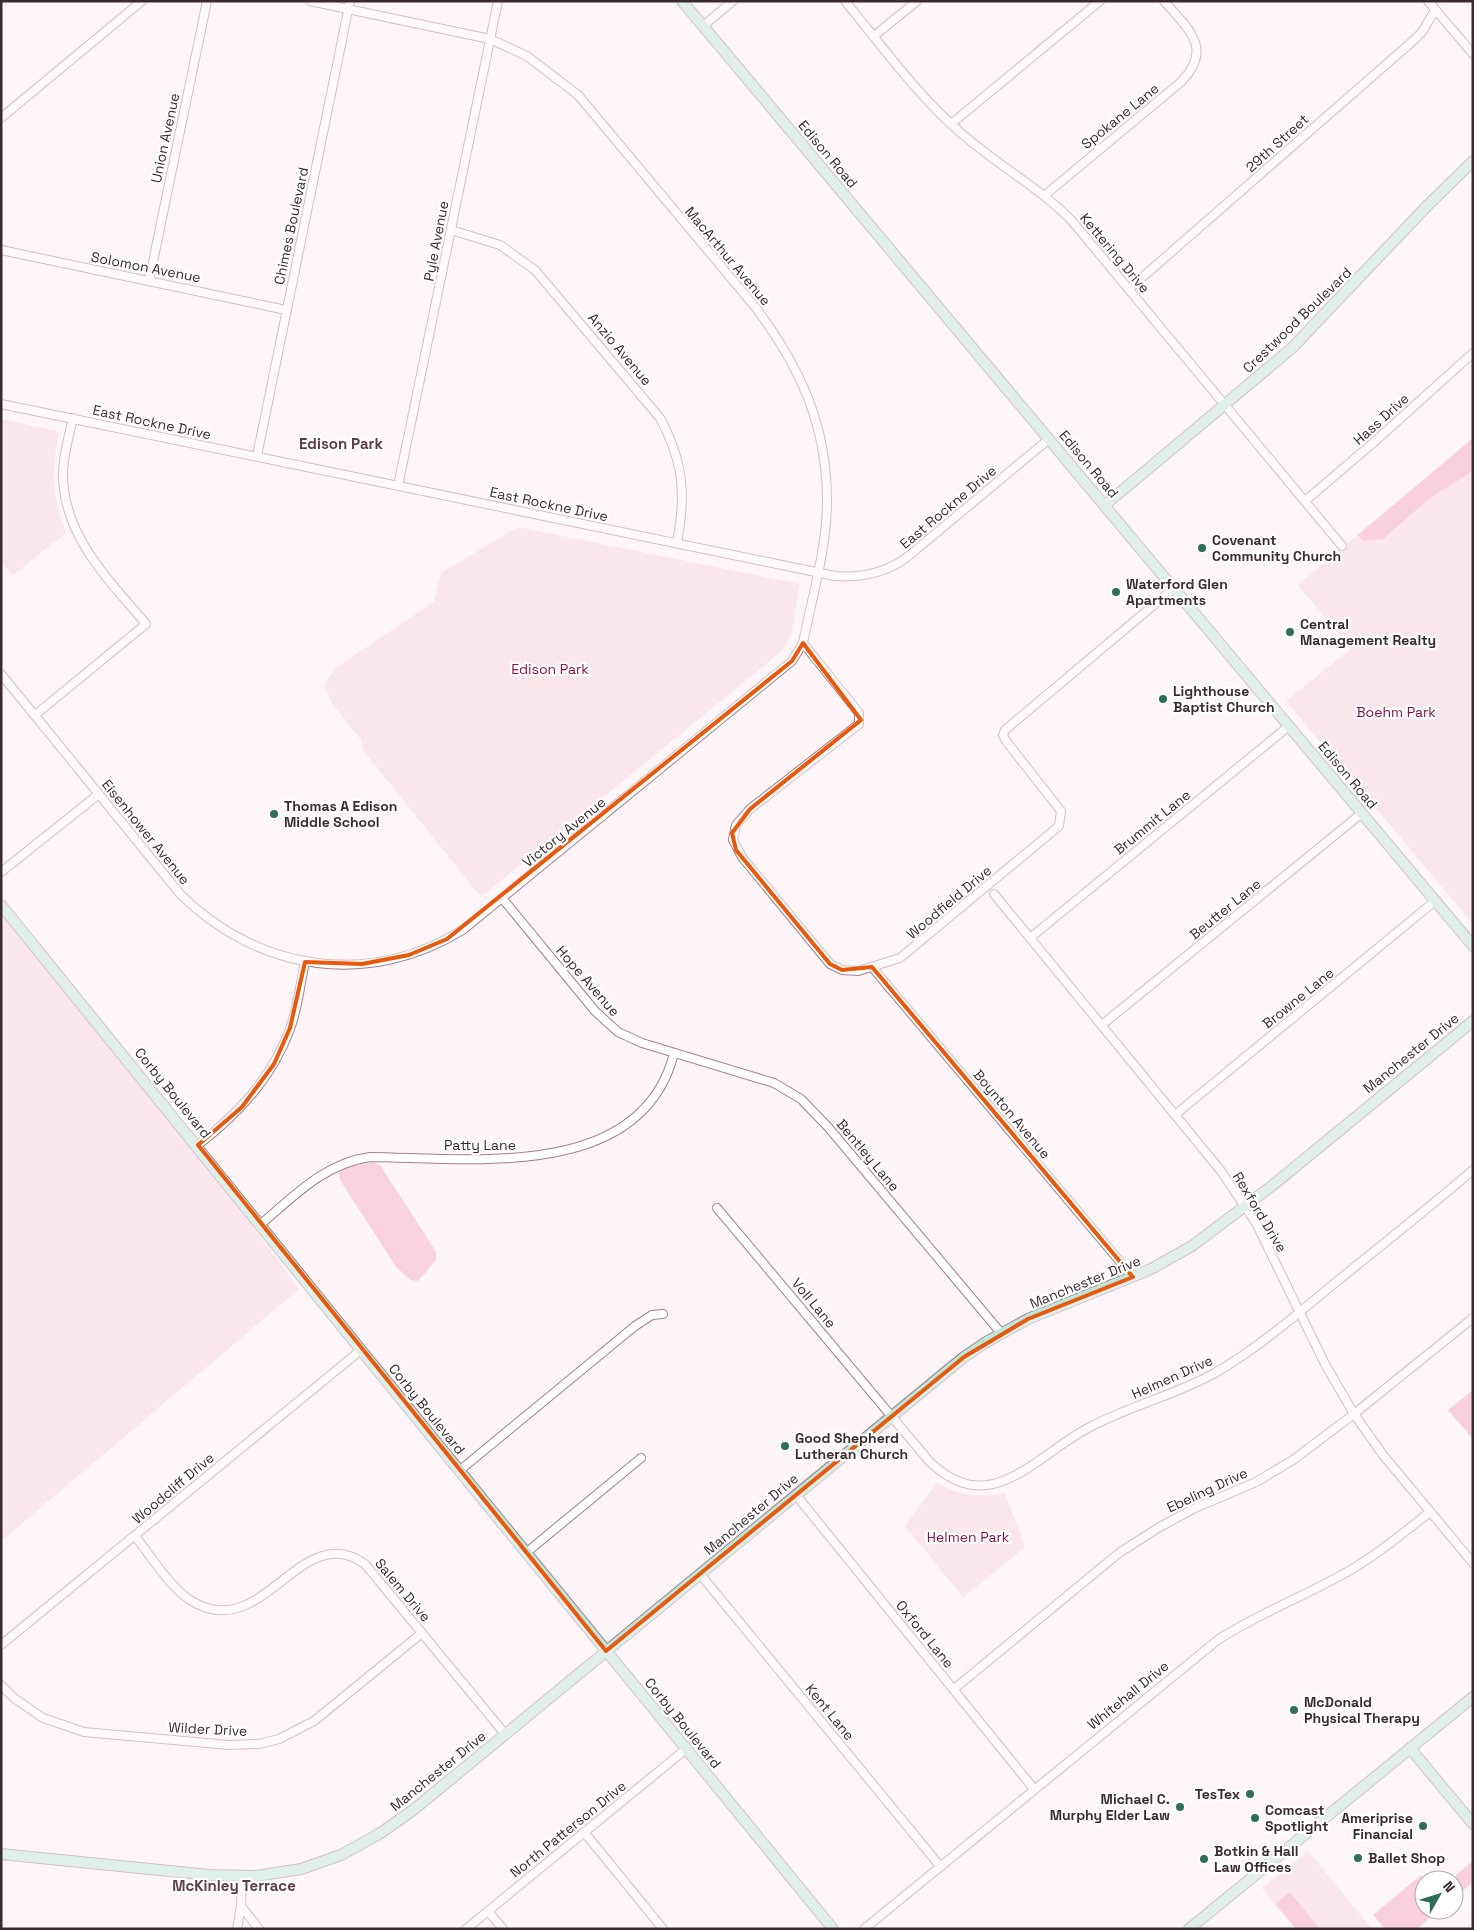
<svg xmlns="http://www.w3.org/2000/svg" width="1474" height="1930" font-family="'Space Grotesk',sans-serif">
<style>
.green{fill:#f8d3dd}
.forest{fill:#f4a5bc}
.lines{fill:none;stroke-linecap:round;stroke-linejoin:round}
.street-casing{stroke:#a4808a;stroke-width:10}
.secondary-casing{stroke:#a4808a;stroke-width:12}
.street{stroke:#fff;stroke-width:8}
.secondary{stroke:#bee6db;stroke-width:10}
.marked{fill:none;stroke:#e8590c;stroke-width:4;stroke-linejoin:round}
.poi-dot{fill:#2f6d5a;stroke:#fff;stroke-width:2}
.labels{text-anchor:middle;stroke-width:4.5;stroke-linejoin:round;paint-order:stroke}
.street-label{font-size:14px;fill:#3a2b2f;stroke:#fff}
.poi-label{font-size:14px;font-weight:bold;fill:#3a2b2f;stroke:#fff;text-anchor:start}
.park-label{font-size:14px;fill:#871448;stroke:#fff}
.neighbourhood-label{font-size:15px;font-weight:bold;fill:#5c3c45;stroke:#fff}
</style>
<rect width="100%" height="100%" fill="#fef5f8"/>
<g class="green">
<path d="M 1,419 L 57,431 L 59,433 C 51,469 53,500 66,533 L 13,575 L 1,561 Z"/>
<path d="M 1473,438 L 1473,924 L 1286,701 L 1351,649 L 1298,585 Z"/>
<path d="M 518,527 L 800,584 L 791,636 L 782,651 L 481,897 L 363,750 L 361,740 L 331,702 L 325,684 L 337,667 L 434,602 L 441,573 Z"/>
<path d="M 1,915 L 232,1198 L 299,1289 L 1,1541 Z"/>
<path d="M 373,1162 L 380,1165 L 436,1252 L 436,1260 L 418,1281 L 411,1280 L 397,1268 L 340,1180 L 339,1174 L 345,1167 Z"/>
<path d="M 937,1483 C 959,1495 981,1499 1005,1493 L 1025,1547 L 963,1597 L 905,1526 Z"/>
<path d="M 1308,1851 L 1372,1929 L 1320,1929 L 1290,1892 L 1275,1904 L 1262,1888 Z"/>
</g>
<g class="forest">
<path d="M 1473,438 L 1473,471 L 1430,498 L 1383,539 L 1364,541 L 1358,535 Z"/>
<path d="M 1473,1390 L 1473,1439 L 1448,1410 Z"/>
<path d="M 1473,1861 L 1473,1882 L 1454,1898 L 1454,1880 L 1450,1880 Z"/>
<path d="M 1421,1875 L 1425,1880 L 1424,1910 L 1439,1910 L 1417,1929 L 1385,1929 L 1373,1915 Z"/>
<path d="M 1290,1892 L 1320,1929 L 1296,1929 L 1275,1904 Z"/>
</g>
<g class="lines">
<g class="street-casing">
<g id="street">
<path d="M 845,1 C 882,46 917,95 961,133 C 997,165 1039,187 1072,221 L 1342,546"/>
<path d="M 1428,1 L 1473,54"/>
<path d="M 703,26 L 733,1"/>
<path d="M 874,36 L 917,1"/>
<path d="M 1,118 L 142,1"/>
<path d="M 951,124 L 1100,1"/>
<path d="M 1045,195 L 1181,82 C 1214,48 1188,29 1164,1"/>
<path d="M 451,230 L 500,245 L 535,270 L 660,418 C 684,463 686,494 677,543"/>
<path d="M 1,250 L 286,310"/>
<path d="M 149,281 L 207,1"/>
<path d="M 1129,289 L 1414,40 L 1422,32 L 1435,10"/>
<path d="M 1,404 L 835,576 C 861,578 885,573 906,558 L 1049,439"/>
<path d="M 257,456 L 350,1"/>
<path d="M 398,486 L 498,1"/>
<path d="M 1305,501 L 1373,443 L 1473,353"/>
<path d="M 803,643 L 859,713 L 859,724 L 750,809 L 736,825 L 733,840 L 742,857 L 830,964 L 842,970 L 858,971 L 900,958 L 1059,826 L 1061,811 L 1006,741 L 1003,735 L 1005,730 L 1174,588"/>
<path d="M 1,674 L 181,895 C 260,972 370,988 464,929 L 792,661 L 803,643 C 812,597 827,548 827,501 C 827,425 800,367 756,308 L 578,95 L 527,56 L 490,39 L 310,1"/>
<path d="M 35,715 L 146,624 C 109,580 63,536 63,474 C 63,456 69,436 73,418"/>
<path d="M 1,872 L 99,794"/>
<path d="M 994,894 L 1221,1171 L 1256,1223 L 1325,1364 L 1354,1414 L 1383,1455 L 1473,1563"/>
<path d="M 502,898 L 595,1011 L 618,1032 L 642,1043 L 774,1083 L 801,1099 L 828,1127 L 1001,1333"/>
<path d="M 1030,938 L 1289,726"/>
<path d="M 872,967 L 1133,1277"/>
<path d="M 1103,1024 L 1362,813"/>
<path d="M 1176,1114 L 1435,901"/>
<path d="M 198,1145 C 238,1114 272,1078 290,1029 C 298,1008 300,984 305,962"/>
<path d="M 717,1208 L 929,1461 C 990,1521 1034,1456 1090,1427 C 1130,1406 1175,1395 1215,1373 C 1256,1349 1293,1318 1330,1287 C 1378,1248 1426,1210 1473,1170"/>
<path d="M 261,1224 C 294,1196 325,1163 370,1157 C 470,1158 642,1182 674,1053"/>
<path d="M 459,1471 L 635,1326 L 652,1315 L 663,1314"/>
<path d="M 796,1495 L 1034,1789"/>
<path d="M 135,1536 C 150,1555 170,1587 190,1600 C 263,1647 300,1517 365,1564 L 505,1734"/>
<path d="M 527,1552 L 641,1458"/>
<path d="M 700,1574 L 940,1866"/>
<path d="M 1,1645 L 361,1350"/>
<path d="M 1,1685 L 14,1698 L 43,1718 L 84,1732 L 229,1745 L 259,1744 L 279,1739 L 314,1721 L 422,1633"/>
<path d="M 954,1689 L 1119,1553 L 1158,1528 L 1193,1509 L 1256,1482 L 1293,1460 L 1354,1414 L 1473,1318"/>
<path d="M 584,1832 L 663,1929"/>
<path d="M 241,1906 L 259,1929"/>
<path d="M 488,1911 L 503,1929"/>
<path d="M 237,1929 L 241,1906 L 242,1877"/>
<path d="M 466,1929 L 686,1749"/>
<path d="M 864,1929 L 1219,1639 C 1260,1613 1305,1596 1347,1572 C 1377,1555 1403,1533 1430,1512"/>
</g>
</g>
<g class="secondary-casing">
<g id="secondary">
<path d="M 682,1 L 1473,946"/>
<path d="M 1105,505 L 1292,348 L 1428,205 L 1473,161"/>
<path d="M 1,905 L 361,1350 L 833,1929"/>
<path d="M 1410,1748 L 1473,1824"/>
<path d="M 1,1854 L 209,1875 L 256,1876 L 301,1869 L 341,1855 L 379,1834 L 412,1811 L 964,1357 L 988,1341 L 1028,1319 L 1149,1270 L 1192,1246 L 1273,1185 L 1473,1021"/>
<path d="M 1189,1929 L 1473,1697"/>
</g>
</g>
<use href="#street" class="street"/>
<use href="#secondary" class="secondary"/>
</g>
<path d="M0 0H1474V1930H0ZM 803,643 L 861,720 L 750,809 L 732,833 L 736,850 L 830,964 L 842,970 L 872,967 L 1133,1277 L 1028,1319 L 964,1357 L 606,1651 L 198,1145 L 242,1107 L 274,1064 L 290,1028 L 305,962 L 362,964 L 409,955 L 447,939 L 792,661 Z" fill="#fef5f8" fill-opacity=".55" fill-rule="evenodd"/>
<path class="marked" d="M 803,643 L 861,720 L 750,809 L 732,833 L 736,850 L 830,964 L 842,970 L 872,967 L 1133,1277 L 1028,1319 L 964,1357 L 606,1651 L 198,1145 L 242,1107 L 274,1064 L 290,1028 L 305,962 L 362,964 L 409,955 L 447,939 L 792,661 Z"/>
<g class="poi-dot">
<circle cx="1202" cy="548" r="5"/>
<circle cx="1116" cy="592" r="5"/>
<circle cx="1290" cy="632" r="5"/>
<circle cx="1163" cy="699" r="5"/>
<circle cx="274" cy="814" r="5"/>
<circle cx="785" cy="1446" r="5"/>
<circle cx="1294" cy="1710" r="5"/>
<circle cx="1250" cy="1794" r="5"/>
<circle cx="1180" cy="1807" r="5"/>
<circle cx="1255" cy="1818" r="5"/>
<circle cx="1423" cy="1826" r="5"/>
<circle cx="1358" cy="1858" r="5"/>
<circle cx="1204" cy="1859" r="5"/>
</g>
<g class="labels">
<g class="street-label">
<text transform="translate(1120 116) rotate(-39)" y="5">Spokane Lane</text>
<text transform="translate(165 138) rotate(-78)" y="5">Union Avenue</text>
<text transform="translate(1277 143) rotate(-42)" y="5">29th Street</text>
<text transform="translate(828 154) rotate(50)" y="5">Edison Road</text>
<text transform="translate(291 226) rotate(-78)" y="5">Chimes Boulevard</text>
<text transform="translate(436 241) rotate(-79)" y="5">Pyle Avenue</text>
<text transform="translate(1115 253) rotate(50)" y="5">Kettering Drive</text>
<text transform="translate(728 256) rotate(50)" y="5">MacArthur Avenue</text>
<text transform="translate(146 267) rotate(11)" y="5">Solomon Avenue</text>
<text transform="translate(1297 320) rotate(-44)" y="5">Crestwood Boulevard</text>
<text transform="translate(620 349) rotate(50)" y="5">Anzio Avenue</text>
<text transform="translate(1381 419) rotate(-42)" y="5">Hass Drive</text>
<text transform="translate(152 422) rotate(12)" y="5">East Rockne Drive</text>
<text transform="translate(1089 464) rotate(50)" y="5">Edison Road</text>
<text transform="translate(549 504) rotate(12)" y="5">East Rockne Drive</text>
<text transform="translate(948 507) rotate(-40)" y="5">East Rockne Drive</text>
<text transform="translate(1348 775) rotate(50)" y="5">Edison Road</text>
<text transform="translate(1152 822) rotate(-39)" y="5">Brummit Lane</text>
<text transform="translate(146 832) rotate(51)" y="5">Eisenhower Avenue</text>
<text transform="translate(564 832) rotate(-39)" y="5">Victory Avenue</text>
<text transform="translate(949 902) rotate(-40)" y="5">Woodfield Drive</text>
<text transform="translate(1225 909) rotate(-39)" y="5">Beutter Lane</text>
<text transform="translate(588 981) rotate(49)" y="5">Hope Avenue</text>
<text transform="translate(1298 998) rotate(-39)" y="5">Browne Lane</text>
<text transform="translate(1411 1053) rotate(-39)" y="5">Manchester Drive</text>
<text transform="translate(173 1093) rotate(51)" y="5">Corby Boulevard</text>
<text transform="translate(1012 1114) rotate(50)" y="5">Boynton Avenue</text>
<text x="480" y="1150">Patty Lane</text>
<text transform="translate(868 1155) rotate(50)" y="5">Bentley Lane</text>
<text transform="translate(1260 1212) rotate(59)" y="5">Rexford Drive</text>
<text transform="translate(1085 1282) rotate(-22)" y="5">Manchester Drive</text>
<text transform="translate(814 1303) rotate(50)" y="5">Voll Lane</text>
<text transform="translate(1172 1377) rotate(-24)" y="5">Helmen Drive</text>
<text transform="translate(427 1409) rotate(51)" y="5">Corby Boulevard</text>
<text transform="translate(173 1488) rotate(-40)" y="5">Woodcliff Drive</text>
<text transform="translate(1207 1490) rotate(-25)" y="5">Ebeling Drive</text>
<text transform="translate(751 1514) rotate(-40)" y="5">Manchester Drive</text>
<text transform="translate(403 1590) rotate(50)" y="5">Salem Drive</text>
<text transform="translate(925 1634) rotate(51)" y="5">Oxford Lane</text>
<text transform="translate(1128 1695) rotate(-39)" y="5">Whitehall Drive</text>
<text transform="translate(830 1712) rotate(51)" y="5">Kent Lane</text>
<text transform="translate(683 1723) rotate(51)" y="5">Corby Boulevard</text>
<text transform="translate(208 1729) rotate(3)" y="5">Wilder Drive</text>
<text transform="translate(438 1771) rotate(-39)" y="5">Manchester Drive</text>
<text transform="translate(568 1829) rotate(-39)" y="5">North Patterson Drive</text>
</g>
<g class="poi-label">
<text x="1212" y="545">Covenant<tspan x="1212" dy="16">Community Church</tspan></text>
<text x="1126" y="589">Waterford Glen<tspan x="1126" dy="16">Apartments</tspan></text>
<text x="1300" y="629">Central<tspan x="1300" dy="16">Management Realty</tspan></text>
<text x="1173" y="696">Lighthouse<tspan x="1173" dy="16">Baptist Church</tspan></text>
<text x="284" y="811">Thomas A Edison<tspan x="284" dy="16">Middle School</tspan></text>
<text x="795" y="1443">Good Shepherd<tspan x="795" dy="16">Lutheran Church</tspan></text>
<text x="1304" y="1707">McDonald<tspan x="1304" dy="16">Physical Therapy</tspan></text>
<text x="1240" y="1799" text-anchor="end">TesTex</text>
<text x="1170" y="1804" text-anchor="end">Michael C.<tspan x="1170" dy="16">Murphy Elder Law</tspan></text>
<text x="1265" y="1815">Comcast<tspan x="1265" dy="16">Spotlight</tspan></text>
<text x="1413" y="1823" text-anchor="end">Ameriprise<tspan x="1413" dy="16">Financial</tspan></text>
<text x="1214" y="1856">Botkin &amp; Hall<tspan x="1214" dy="16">Law Offices</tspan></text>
<text x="1368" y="1863">Ballet Shop</text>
</g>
<g class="park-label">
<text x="550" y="674">Edison Park</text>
<text x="1396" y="717">Boehm Park</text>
<text x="968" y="1542">Helmen Park</text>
</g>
<g class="neighbourhood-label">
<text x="341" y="449">Edison Park</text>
<text x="234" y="1891">McKinley Terrace</text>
</g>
</g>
<rect width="1474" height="1930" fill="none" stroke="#3a2b2f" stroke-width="5"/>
<g transform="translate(1439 1895) rotate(51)"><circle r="24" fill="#ffffff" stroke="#b0aaac"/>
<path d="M0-4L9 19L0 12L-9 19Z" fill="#2f6d5a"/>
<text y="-8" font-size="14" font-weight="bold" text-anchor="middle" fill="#3a2b2f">N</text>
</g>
</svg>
